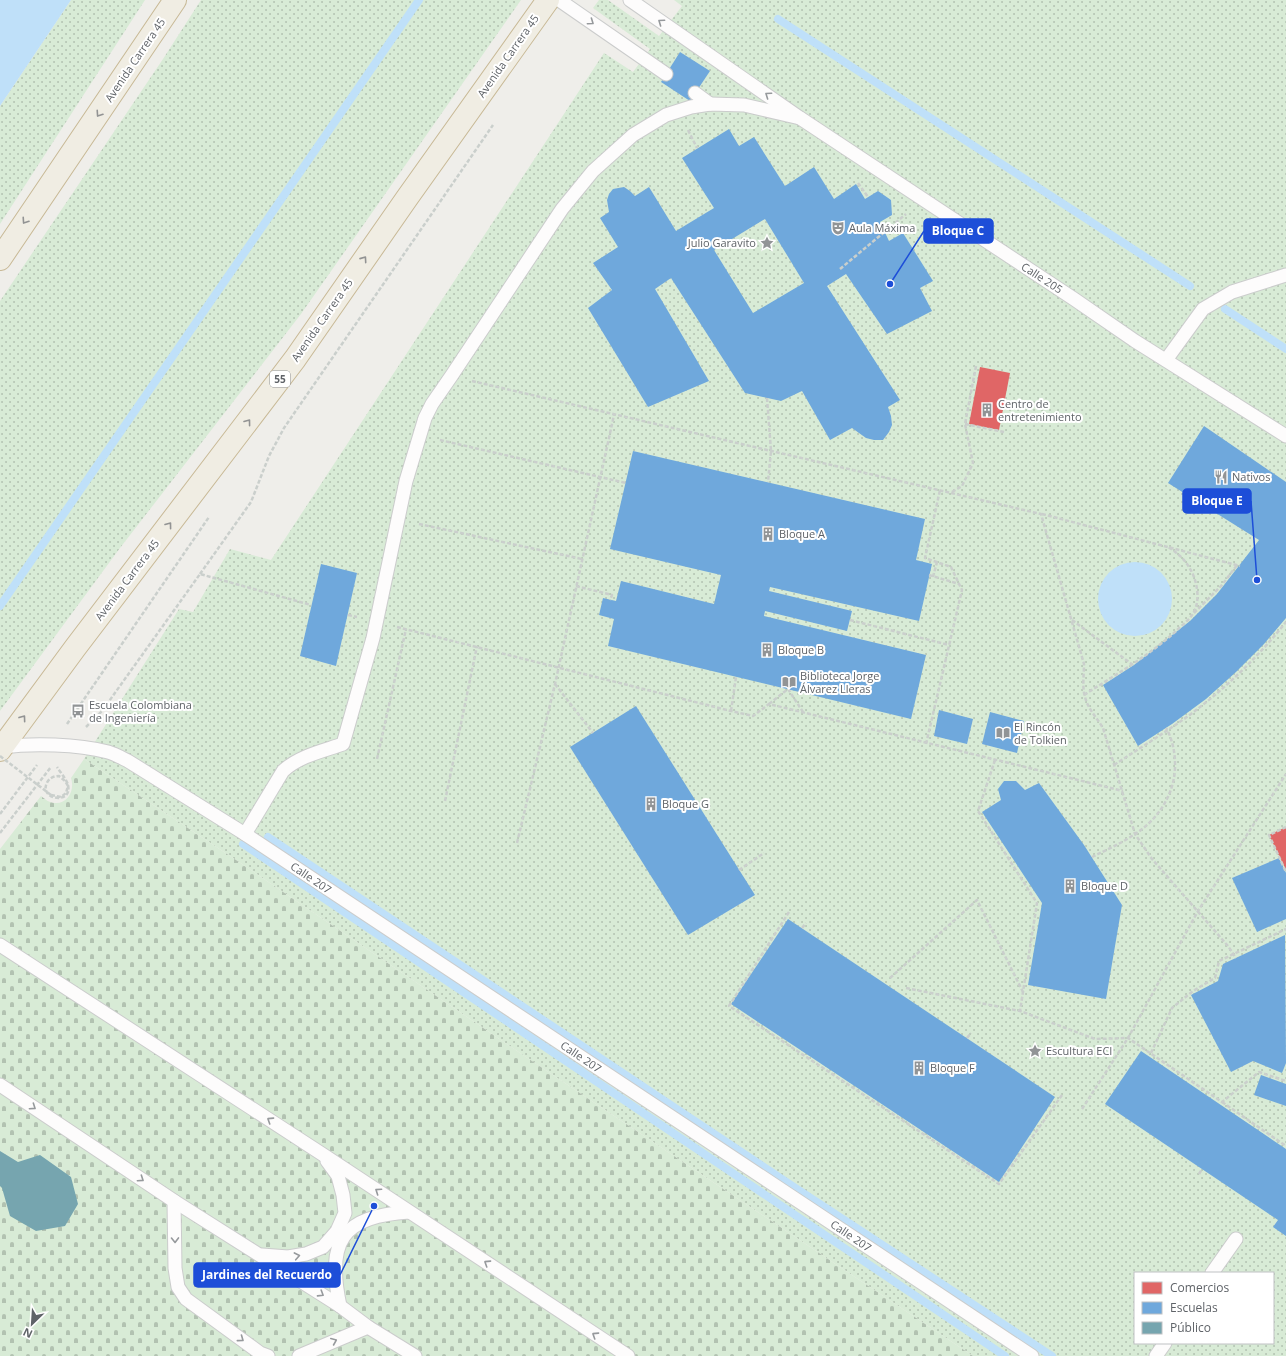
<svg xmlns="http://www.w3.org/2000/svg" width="1286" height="1356" font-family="'Open Sans',sans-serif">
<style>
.green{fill:url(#green-dots);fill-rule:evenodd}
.cemetery{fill:url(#cemetery-stones)}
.water{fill:#bfe0f9}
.shops{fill:#e06666}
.schools{fill:#6fa8dc;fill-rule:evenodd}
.public{fill:#76a5af}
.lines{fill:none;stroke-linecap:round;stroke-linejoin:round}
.stream{stroke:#bfe0f9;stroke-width:8}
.lane-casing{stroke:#cbcccc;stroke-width:15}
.highway-casing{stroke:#c8b996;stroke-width:24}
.path{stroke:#cacfcc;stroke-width:2.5;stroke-dasharray:4 2;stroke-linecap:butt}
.lane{stroke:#fdfcfc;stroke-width:13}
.highway{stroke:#f0ede3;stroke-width:22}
.path-bridge{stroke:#cacfcc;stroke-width:2.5;stroke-dasharray:4 2;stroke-linecap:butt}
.oneway{stroke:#96999c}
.oneway2{stroke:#929393}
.labels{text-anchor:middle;stroke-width:4;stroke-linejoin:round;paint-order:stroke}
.shield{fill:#fff;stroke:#8f9295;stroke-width:1}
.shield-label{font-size:10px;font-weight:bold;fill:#5f6368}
.street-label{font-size:11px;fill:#5f6368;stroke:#fff}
.poi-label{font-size:11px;fill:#5f6368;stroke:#fff;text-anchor:start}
.leader{fill:none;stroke:#1d4ed8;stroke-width:1.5}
.callout-dot{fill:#1d4ed8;stroke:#fff;stroke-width:1.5}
.callout{fill:#1d4ed8;stroke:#1d4ed8;stroke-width:1.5}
.callout-label{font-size:12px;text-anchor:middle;font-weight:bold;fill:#fff}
</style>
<defs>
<pattern id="green-dots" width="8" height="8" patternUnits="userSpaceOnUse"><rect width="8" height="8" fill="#d8ebd6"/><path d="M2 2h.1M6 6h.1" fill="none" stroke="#b2c2b1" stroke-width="1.8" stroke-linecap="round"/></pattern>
<pattern id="cemetery-stones" width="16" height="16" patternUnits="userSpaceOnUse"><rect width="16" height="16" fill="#d8ebd6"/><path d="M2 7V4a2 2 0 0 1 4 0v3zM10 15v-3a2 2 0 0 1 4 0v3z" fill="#b2c2b1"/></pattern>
</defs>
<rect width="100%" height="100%" fill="#efeeea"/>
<g class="green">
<path d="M 71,0 L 145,0 L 0,224 L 0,106 Z"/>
<path d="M 201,0 L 521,0 L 301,314 L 120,548 L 0,711 L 0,301 L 163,59 Z"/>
<path d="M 599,0 L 608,0 L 659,36 L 682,6 L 674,0 L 1286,0 L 1286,1356 L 973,1356 L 523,1055 L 239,862 L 84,759 L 179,609 L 193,612 L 230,549 L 271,560 L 604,53 L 633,72 L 650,49 L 593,8 ZM 1135,1273 L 1273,1273 L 1273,1343 L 1135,1343 Z"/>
</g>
<path class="cemetery" d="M 84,759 L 239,862 L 523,1055 L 973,1356 L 0,1356 L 0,849 L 41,796 C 45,799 49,803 55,803 C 68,804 75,790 71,778 Z"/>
<g class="water">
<path d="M 0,0 L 71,0 L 0,106 Z"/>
<circle cx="1135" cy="599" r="37"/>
</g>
<g class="shops">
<path d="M 980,367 L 1010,373 L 999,430 L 969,424 Z"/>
<path d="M 1286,827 L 1286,870 L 1269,835 Z"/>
</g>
<g class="schools">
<path d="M 680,52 L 710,71 L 690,101 L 661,82 Z"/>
<path d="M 729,129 L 739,146 L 754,137 L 785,186 L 814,167 L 834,199 L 856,184 L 865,199 L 878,191 L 891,200 L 892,215 L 880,222 L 889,241 L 903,233 L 933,281 L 920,288 L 932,311 L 887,334 L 846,274 L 827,286 L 900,400 L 888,407 L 891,416 L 892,425 L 889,432 L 883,440 L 874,440 L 866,438 L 852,428 L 830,440 L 802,391 L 781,401 L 745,393 L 671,278 L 655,289 L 709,381 L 648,407 L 588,308 L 612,290 L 593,263 L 618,247 L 600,218 L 609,212 L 607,200 L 609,194 L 613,189 L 624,187 L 630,191 L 635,196 L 649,187 L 676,231 L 714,208 L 682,158 ZM 765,219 L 804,283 L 753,313 L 714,250 Z"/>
<path d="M 1204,426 L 1286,482 L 1286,618 L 1264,644 L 1236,672 L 1206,699 L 1172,724 L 1138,746 L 1103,685 L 1134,665 L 1190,621 L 1217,594 L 1259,540 L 1168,483 Z"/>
<path d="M 633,451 L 925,519 L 916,560 L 932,564 L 919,621 L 770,587 L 769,591 L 852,611 L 847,631 L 765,611 L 764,616 L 926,655 L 911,719 L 608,646 L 614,619 L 599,615 L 603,598 L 616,601 L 621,581 L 714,604 L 721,575 L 610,549 Z"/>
<path d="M 321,564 L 357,573 L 336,666 L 300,656 Z"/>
<path d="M 636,706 L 755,895 L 688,935 L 570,747 Z"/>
<path d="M 939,710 L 973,719 L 967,744 L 934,736 Z"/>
<path d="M 990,712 L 1024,721 L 1017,753 L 982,744 Z"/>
<path d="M 1004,781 L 1016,781 L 1025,790 L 1039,783 L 1084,845 L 1122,905 L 1106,999 L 1028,985 L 1042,903 L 982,812 L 1001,800 L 998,789 Z"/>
<path d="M 1279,858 L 1286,873 L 1286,919 L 1257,932 L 1232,878 Z"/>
<path d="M 788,919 L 1055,1097 L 999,1182 L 731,1004 Z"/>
<path d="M 1285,935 L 1286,1063 L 1282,1073 L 1253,1061 L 1231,1072 L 1191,995 L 1218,981 L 1223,964 Z"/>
<path d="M 1141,1051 L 1286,1149 L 1286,1236 L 1273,1227 L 1278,1220 L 1105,1104 Z"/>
<path d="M 1261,1075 L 1286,1084 L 1286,1106 L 1254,1095 Z"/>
</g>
<path class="public" d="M 0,1151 L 18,1162 L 40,1155 L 71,1177 L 78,1204 L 65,1226 L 36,1231 L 10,1216 L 2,1188 L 0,1186 Z"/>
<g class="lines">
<g class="stream">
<path d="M 778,19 L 1190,286"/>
<path d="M 1225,309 L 1286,349"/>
<path d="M 0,606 L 419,0"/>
<path d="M 268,837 L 794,1187 L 1052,1356"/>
<path d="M 243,844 L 1005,1356"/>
</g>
<g class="lane-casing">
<g id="lane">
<path d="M 559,0 L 666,74"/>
<path d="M 630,0 L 800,118 L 1074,299 L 1135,341 L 1286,436"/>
<path d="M 695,93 L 710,104"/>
<path d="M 1166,360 L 1203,309 L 1232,292 L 1286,275"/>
<path d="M 2,747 C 33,743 77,744 108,752 C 115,754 122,758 128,761 L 245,834 L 1032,1356"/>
<path d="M 245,834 L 283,771 C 299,756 323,751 343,744 L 373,638 L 406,481 L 425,418 L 432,404 L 452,375 L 562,209 L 593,171 L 633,135 L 666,115 L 691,107 L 710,104 L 744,105 L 800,118"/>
<path d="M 0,945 L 322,1154 L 628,1356"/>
<path d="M 0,1085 L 174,1201 L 340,1306 L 368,1327 L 415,1356"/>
<path d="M 174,1201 L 175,1268 L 178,1287 L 186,1299 L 260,1353 L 268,1356"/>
<path d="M 262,1255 L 288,1257 L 306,1254 L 323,1247 L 337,1231 L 345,1213 L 343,1195 L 338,1176 L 327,1161"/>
<path d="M 1212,1273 L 1236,1239"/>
<path d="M 340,1306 C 326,1241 342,1216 409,1212"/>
<path d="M 299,1356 L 368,1327"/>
<path d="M 1156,1356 L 1165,1343"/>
</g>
</g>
<g class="highway-casing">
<g id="highway">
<path d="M 0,259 L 175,0"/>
<path d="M 0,750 L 75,648 L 295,359 L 407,198 L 548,0"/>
</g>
</g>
<g class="path">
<path d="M 688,130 L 697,148"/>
<path d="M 858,183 L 868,197"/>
<path d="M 840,269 L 906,214"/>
<path d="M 472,381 L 1041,514 L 1084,664 C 1084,675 1082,687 1085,697 C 1088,709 1097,718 1103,728 L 1135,834 L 1152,859 L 1228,946 L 1236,958"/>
<path d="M 767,398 L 771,451 L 768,482"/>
<path d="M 965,424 L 1004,432"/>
<path d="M 440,440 L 626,483"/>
<path d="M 952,492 L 962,486 L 973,463 L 965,424 L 976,366"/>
<path d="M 1042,514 L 1240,566"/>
<path d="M 419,524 L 582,559"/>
<path d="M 200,574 L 251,502 L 269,456 L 284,428 L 493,125"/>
<path d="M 929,575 L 959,584"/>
<path d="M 933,577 L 937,562"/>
<path d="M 576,586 L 612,595 L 610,600"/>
<path d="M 1194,613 L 1222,585 L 1237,565"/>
<path d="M 348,615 L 357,617"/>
<path d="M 850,620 L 949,645"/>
<path d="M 1072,620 L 1133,665"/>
<path d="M 397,627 L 731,711 L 753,716 L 769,704 L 1123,791"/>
<path d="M 555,684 L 593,733"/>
<path d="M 1084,695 C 1115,675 1147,657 1175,632 C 1180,627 1188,621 1192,615 C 1200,604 1198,588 1194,577 C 1189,564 1180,554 1168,547"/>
<path d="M 769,704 L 788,689 L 803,712"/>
<path d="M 731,711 L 736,677"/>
<path d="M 67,724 L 209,517"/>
<path d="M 86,727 L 102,711 L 200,574 L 311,605"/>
<path d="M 926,744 L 962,590 L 951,567 L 925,558 L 940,490"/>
<path d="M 377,759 L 406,629"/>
<path d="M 995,760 L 978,811 L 1037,903 L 1020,1011"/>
<path d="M 1114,765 C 1140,748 1166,732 1191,714 C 1227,687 1258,657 1286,622"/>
<path d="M 51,795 L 61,797 L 66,793 L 68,786 L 65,781 L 59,776 C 55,776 51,777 48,781 C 36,799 73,806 68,785 C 67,780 60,772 57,767"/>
<path d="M 445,801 L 477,646"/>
<path d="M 0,814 L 37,765"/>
<path d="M 1286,827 L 1269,835 L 1286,872"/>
<path d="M 0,833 L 51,767"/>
<path d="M 517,843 L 555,684 L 614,415"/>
<path d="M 1092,857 C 1106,850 1122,843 1135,834 C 1159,819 1176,792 1175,763 C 1175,752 1172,738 1166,728"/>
<path d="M 739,870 L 764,853"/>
<path d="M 789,912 L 729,1006 L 999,1184 L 1062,1095"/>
<path d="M 802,928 L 806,923"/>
<path d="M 890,978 L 977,900 L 1023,992"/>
<path d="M 906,988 L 1020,1011 L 1095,1039 L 1128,1038 L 1222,1102 L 1259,1072 L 1286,1081"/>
<path d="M 967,1038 L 971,1033"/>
<path d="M 1151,1053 L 1172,1008 L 1193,991 L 1215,978 L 1219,961 L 1286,929"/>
<path d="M 1222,1102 L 1286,1146"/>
<path d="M 1082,1109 L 1128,1038 L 1198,911 L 1286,774"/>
<path d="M 1199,1174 L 1202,1169"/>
</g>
<use href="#lane" class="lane"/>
<use href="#highway" class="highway"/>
<path class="path-bridge" d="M 0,756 L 51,795"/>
</g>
<defs><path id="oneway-chevron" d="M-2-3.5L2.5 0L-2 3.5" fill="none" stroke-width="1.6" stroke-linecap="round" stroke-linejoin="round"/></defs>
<g class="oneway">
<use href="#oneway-chevron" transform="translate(591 22) rotate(35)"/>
<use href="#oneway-chevron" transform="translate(661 22) rotate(-145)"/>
<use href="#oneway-chevron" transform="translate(768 95) rotate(-145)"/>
<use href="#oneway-chevron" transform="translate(33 1107) rotate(34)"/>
<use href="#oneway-chevron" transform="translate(270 1120) rotate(-147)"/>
<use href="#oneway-chevron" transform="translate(141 1179) rotate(34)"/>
<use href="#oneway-chevron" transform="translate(378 1191) rotate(-146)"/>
<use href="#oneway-chevron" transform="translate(175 1240) rotate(89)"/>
<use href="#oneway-chevron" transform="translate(297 1256) rotate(-11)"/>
<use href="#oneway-chevron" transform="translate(487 1263) rotate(-147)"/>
<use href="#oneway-chevron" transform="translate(321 1294) rotate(32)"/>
<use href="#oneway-chevron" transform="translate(595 1335) rotate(-147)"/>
<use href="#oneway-chevron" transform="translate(241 1339) rotate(36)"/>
<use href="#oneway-chevron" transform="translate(334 1341) rotate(-23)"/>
</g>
<g class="oneway2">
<use href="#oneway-chevron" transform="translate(99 114) rotate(124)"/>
<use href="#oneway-chevron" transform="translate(25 221) rotate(124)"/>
<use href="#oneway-chevron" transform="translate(364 259) rotate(-55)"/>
<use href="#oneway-chevron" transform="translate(248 422) rotate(-53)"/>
<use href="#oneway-chevron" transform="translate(169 525) rotate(-53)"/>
<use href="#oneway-chevron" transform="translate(23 718) rotate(-54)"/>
</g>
<defs>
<g id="theatre-bare" transform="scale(1.08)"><path d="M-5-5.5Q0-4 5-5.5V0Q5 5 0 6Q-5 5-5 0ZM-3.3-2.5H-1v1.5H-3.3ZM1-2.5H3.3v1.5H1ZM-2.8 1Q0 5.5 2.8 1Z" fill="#919496" stroke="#fff" stroke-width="2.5" paint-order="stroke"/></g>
<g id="sight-bare" transform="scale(1.08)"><path d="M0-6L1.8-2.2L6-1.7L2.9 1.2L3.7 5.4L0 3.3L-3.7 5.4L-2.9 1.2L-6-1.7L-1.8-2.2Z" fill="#919496" stroke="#fff" stroke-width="2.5" paint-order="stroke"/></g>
<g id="building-bare" transform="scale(1.08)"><path d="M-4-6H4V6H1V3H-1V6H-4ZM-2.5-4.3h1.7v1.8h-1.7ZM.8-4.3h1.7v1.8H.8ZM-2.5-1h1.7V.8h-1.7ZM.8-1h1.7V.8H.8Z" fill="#919496" stroke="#fff" stroke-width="2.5" paint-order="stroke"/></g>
<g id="restaurant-bare" transform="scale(1.08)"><path d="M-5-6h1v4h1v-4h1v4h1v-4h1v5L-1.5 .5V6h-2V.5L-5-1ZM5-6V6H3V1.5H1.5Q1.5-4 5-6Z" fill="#919496" stroke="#fff" stroke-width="2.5" paint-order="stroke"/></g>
<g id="library-bare" transform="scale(1.08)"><path d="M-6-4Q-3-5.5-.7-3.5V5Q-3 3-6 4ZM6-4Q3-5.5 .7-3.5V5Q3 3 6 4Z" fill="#919496" stroke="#fff" stroke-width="2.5" paint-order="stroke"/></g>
<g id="bus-bare" transform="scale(1.08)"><path d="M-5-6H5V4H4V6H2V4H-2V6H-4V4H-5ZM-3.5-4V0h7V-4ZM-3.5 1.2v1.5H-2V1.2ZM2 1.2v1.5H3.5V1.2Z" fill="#919496" stroke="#fff" stroke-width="2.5" paint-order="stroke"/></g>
</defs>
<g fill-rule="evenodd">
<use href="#theatre-bare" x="838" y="228"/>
<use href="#sight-bare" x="767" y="243"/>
<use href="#building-bare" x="987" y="410"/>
<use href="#restaurant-bare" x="1221" y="477"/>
<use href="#building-bare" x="768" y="534"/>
<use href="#building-bare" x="767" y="650"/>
<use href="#library-bare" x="789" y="682"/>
<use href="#bus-bare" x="78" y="711"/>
<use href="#library-bare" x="1003" y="733"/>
<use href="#building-bare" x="651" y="804"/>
<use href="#building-bare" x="1070" y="886"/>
<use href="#sight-bare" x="1035" y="1051"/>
<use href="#building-bare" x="919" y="1068"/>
</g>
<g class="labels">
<rect class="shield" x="270" y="371" width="20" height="16" rx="3"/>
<g class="shield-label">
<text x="280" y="383">55</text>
</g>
<g class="street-label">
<text transform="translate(508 56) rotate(-55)" y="4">Avenida Carrera 45</text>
<text transform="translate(135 60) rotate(-56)" y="4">Avenida Carrera 45</text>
<text transform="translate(1042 278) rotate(33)" y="4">Calle 205</text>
<text transform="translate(322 320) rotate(-55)" y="4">Avenida Carrera 45</text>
<text transform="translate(127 580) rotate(-53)" y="4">Avenida Carrera 45</text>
<text transform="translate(311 878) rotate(34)" y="4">Calle 207</text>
<text transform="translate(581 1057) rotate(34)" y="4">Calle 207</text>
<text transform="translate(851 1236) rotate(34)" y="4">Calle 207</text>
</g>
<g class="poi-label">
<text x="849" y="232">Aula Máxima</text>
<text x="756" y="247" text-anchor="end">Julio Garavito</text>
<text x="998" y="408">Centro de<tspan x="998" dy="13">entretenimiento</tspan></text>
<text x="1232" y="481">Nativos</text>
<text x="779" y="538">Bloque A</text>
<text x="778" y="654">Bloque B</text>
<text x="800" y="680">Biblioteca Jorge<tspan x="800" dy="13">Álvarez Lleras</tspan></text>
<text x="89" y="709">Escuela Colombiana<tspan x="89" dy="13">de Ingeniería</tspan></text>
<text x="1014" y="731">El Rincón<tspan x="1014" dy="13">de Tolkien</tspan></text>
<text x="662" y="808">Bloque G</text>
<text x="1081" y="890">Bloque D</text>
<text x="1046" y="1055">Escultura ECI</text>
<text x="930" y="1072">Bloque F</text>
</g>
</g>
<path class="leader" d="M890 284L924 231M1257 580L1251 501M374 1206L340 1275"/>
<g class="callout-dot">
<circle cx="890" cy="284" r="4"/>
<circle cx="1257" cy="580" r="4"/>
<circle cx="374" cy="1206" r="4"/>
</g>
<g class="callout">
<rect x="924" y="219" width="69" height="24" rx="4"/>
<rect x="1183" y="489" width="68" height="24" rx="4"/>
<rect x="194" y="1263" width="146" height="24" rx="4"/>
</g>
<g class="callout-label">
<text x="958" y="235">Bloque C</text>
<text x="1217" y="505">Bloque E</text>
<text x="267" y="1279">Jardines del Recuerdo</text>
</g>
<rect x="1134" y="1272" width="140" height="72" fill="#ffffff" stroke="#bfc1c3"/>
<rect x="1142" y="1282" width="20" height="12" fill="#e06666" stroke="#bfc1c3"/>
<text x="1170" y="1292" font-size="12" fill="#5f6368">Comercios</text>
<rect x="1142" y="1302" width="20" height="12" fill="#6fa8dc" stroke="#bfc1c3"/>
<text x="1170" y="1312" font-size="12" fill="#5f6368">Escuelas</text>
<rect x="1142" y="1322" width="20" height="12" fill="#76a5af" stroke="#bfc1c3"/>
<text x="1170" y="1332" font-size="12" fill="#5f6368">Público</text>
<g transform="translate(32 1324) rotate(205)" stroke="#ffffff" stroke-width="3" paint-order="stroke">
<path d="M0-3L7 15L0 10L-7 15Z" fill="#5f6368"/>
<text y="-6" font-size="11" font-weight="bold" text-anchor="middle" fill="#5f6368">N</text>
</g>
</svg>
